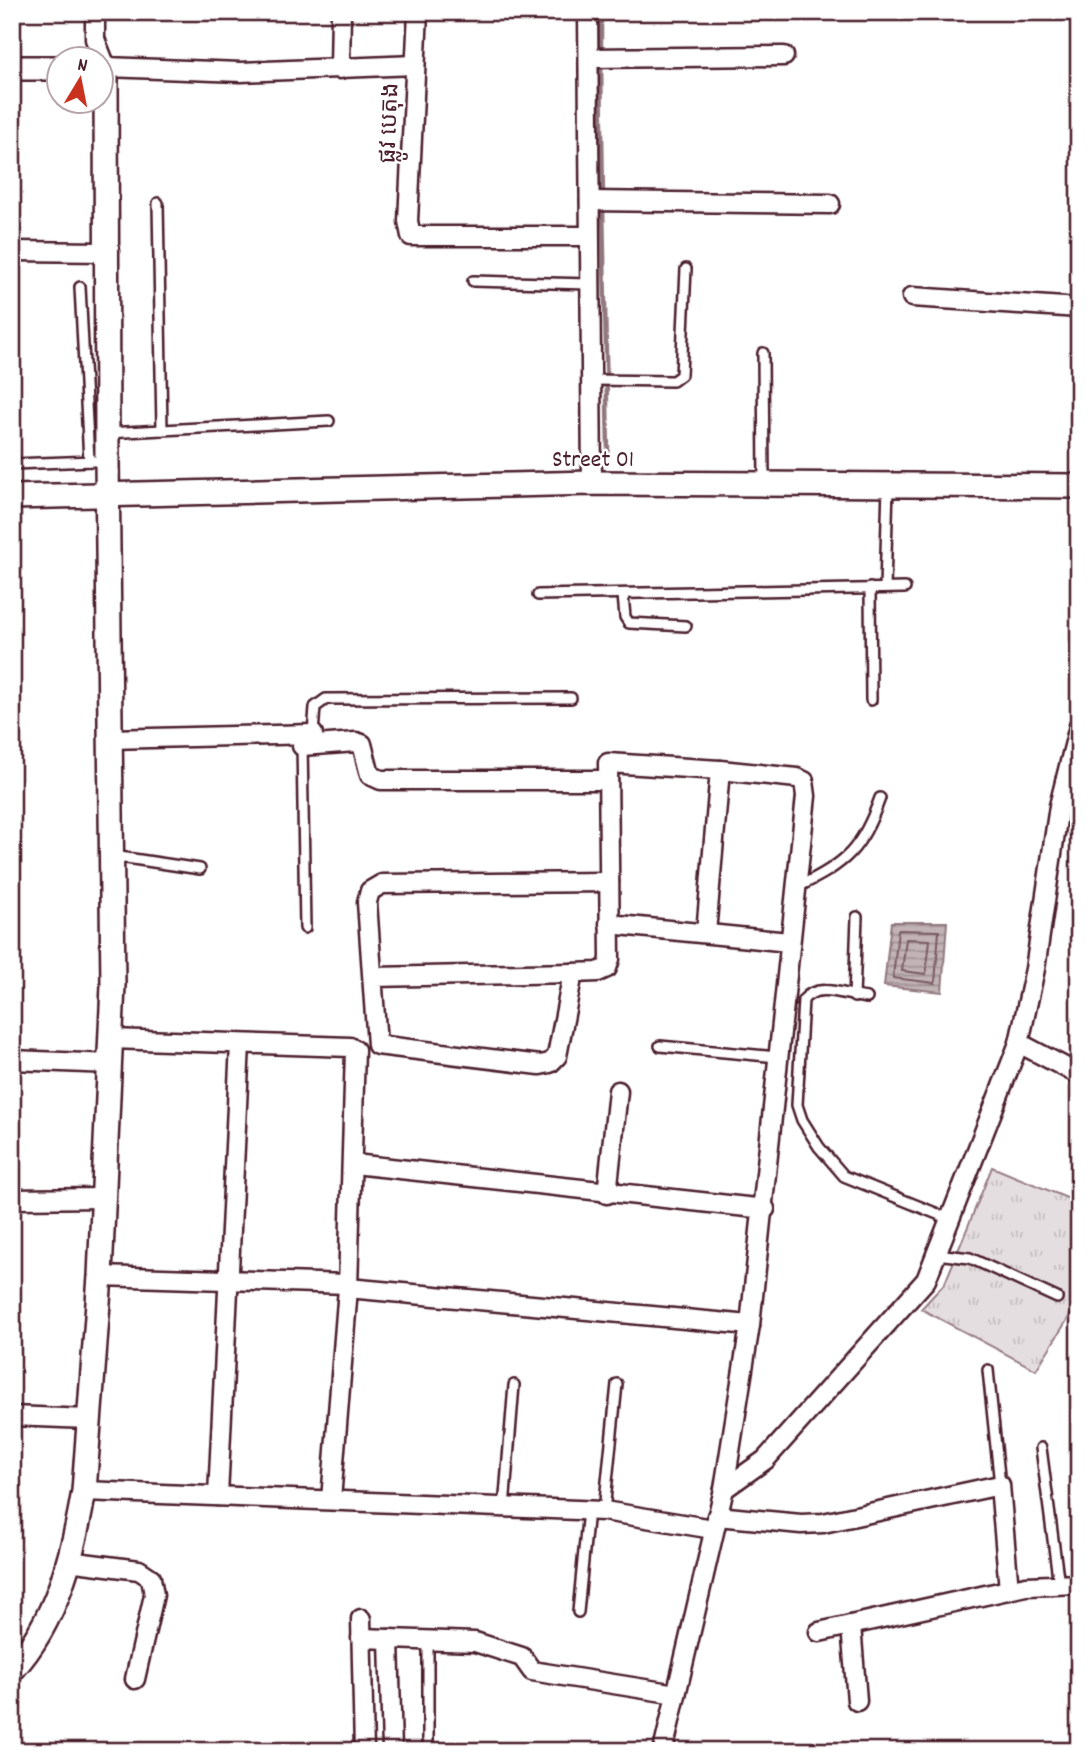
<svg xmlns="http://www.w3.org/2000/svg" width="1091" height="1763" font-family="Dekko,'Noto Sans Khmer',sans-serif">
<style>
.grass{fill:url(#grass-tufts);stroke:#987e86;stroke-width:2}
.water{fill:url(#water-rules);stroke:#91787e;stroke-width:2}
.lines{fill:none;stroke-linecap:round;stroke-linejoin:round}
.shore{stroke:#7a5a63;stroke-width:2}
.stream{stroke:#91787e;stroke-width:4.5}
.service-casing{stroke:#4a1f2b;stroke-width:14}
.minor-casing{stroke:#4a1f2b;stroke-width:23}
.tertiary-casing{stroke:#4a1f2b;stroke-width:28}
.service{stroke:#fff;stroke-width:9}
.minor{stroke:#fff;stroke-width:18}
.tertiary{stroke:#fff;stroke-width:23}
.labels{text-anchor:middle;stroke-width:5;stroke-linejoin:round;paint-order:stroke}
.street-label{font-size:24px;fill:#4a1f2b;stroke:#fff}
</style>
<defs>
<pattern id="grass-tufts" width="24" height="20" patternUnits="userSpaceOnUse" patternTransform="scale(1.75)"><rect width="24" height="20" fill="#e5dee0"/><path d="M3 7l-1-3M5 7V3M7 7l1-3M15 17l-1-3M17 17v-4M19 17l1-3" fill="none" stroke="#c6bec0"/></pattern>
<pattern id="water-rules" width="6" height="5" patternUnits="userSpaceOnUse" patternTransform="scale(1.75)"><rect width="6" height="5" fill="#c1b3b6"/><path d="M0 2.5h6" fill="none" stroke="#9f9194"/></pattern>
</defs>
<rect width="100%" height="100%" fill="#fff"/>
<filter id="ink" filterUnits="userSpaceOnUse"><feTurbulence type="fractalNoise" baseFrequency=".0143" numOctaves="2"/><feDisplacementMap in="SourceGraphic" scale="14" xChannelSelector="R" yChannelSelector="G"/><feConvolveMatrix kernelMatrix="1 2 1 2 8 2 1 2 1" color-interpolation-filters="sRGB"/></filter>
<g filter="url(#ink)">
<path class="grass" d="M 992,1167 L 1079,1203 L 1079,1301 L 1036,1370 L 921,1309 L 945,1283 Z"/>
<path class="water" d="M 891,922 L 947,922 L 942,992 L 884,986 Z"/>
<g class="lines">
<g class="shore">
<path d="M 898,930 L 939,931 L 935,983 L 893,978 Z"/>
<path d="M 906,939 L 930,940 L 926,974 L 902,971 Z"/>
</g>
<g class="stream">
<path d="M 601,53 L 601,12"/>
<path d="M 601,62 L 603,197"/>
<path d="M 603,206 L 608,451"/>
</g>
<g class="service-casing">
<g id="service">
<path d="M 158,203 L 162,430"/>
<path d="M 473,281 L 590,284"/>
<path d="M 80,287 L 89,461"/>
<path d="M 763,353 L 764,483"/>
<path d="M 591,380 L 673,381 L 681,375 L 686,269"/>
<path d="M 107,433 L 329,421"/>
<path d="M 12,464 L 94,461"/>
<path d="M 870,588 L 871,700"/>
<path d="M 885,588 L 888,486"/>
<path d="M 538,595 L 905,588"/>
<path d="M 623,595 L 625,617 L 629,623 L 686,626"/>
<path d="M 313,734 L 315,707 L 326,699 L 571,698"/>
<path d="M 302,743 L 305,928"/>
<path d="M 113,856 L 200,869"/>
<path d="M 797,887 C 846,864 862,849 880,798"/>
<path d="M 854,997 L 857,917"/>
<path d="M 867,998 C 846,996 819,981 803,1000 L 797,1105 L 802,1120 L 819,1147 L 844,1176 L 950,1219"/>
<path d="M 660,1046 L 777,1057"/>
<path d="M 936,1254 L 970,1258 L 1057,1298"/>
<path d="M 988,1370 L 1000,1485"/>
<path d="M 1041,1448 L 1059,1585"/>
<path d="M 504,1508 L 514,1385"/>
<path d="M 604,1511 L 617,1384"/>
<path d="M 578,1612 L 588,1510"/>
<path d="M 428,1640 L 428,1751"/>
</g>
</g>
<g class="minor-casing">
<g id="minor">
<path d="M 95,12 L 95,39 L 106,67 L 241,72 L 415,65"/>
<path d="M 418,12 L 408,221 L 411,236 L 589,236"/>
<path d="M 588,12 L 592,483"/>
<path d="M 589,58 L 784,56"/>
<path d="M 340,69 L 341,12"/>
<path d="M 590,201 L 830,204"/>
<path d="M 12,251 L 106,252"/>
<path d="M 912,297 L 1079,308"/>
<path d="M 109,739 L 313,734"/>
<path d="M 302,746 L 356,742 L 362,744 L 370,775 L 381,780 L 608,780"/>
<path d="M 1065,781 L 1079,805"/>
<path d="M 609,924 L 789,942"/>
<path d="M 573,973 L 598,972 L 607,968 L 610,959 L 608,763 L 720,770 L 706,933"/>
<path d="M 374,977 L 573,973 L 557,1056 L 550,1063 L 540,1065 L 377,1045 L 367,902 L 370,891 L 382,884 L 609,882"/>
<path d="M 111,1039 L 350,1047 L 355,1050 L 348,1288 L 331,1500"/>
<path d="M 1019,1043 L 1076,1073"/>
<path d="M 12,1060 L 111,1064"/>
<path d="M 354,1164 L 765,1209"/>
<path d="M 607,1194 L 618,1091"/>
<path d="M 12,1199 L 104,1198"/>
<path d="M 100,1276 L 348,1284"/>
<path d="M 348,1288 L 750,1325"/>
<path d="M 12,1416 L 88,1419"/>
<path d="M 724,1489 L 765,1460 L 926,1280 L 1019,1043 L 1035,969 L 1059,806 L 1079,726"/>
<path d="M 84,1491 L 604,1511 L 713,1529"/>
<path d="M 218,1496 L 240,1044"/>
<path d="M 717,1516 L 801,1524 L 823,1523 L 1000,1485 L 1009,1590"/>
<path d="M 68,1561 L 139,1570 L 151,1578 L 154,1595 L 135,1679"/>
<path d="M 361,1619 L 364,1751"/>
<path d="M 851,1625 L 857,1701"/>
<path d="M 819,1632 L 1026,1586 L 1079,1584"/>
<path d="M 361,1638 L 475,1642 L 522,1657 L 532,1671 L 676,1694"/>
<path d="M 389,1639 L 392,1751"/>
<path d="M 663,1751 L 724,1489 L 750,1325 L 806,796 L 804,781 L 797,778 L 720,770"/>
</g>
</g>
<g class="tertiary-casing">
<g id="tertiary">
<path d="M 12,68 L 60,68"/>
<path d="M 12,497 L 592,483 L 1079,486"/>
<path d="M 12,1670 C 57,1621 73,1555 84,1491 L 100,1276 L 113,985 L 107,461 L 106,67 L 102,67"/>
</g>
</g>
<use href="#service" class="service"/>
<use href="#minor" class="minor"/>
<use href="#tertiary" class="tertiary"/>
</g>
</g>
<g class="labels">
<g class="street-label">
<text transform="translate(388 123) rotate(-88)" y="8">ផ្លូវ បេតុង</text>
<text x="593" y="466">Street 01</text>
</g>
</g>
<rect width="1091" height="1763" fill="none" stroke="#fff" stroke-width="42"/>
<rect x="21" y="21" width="1049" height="1721" fill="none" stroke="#4a1f2b" stroke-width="2.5" filter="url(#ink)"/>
<g transform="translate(80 80) rotate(10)"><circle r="33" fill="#ffffff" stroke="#b7a5aa" stroke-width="2"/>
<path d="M0-5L12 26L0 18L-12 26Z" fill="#c8321e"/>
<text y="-10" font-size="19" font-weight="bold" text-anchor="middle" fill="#4a1f2b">N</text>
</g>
</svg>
